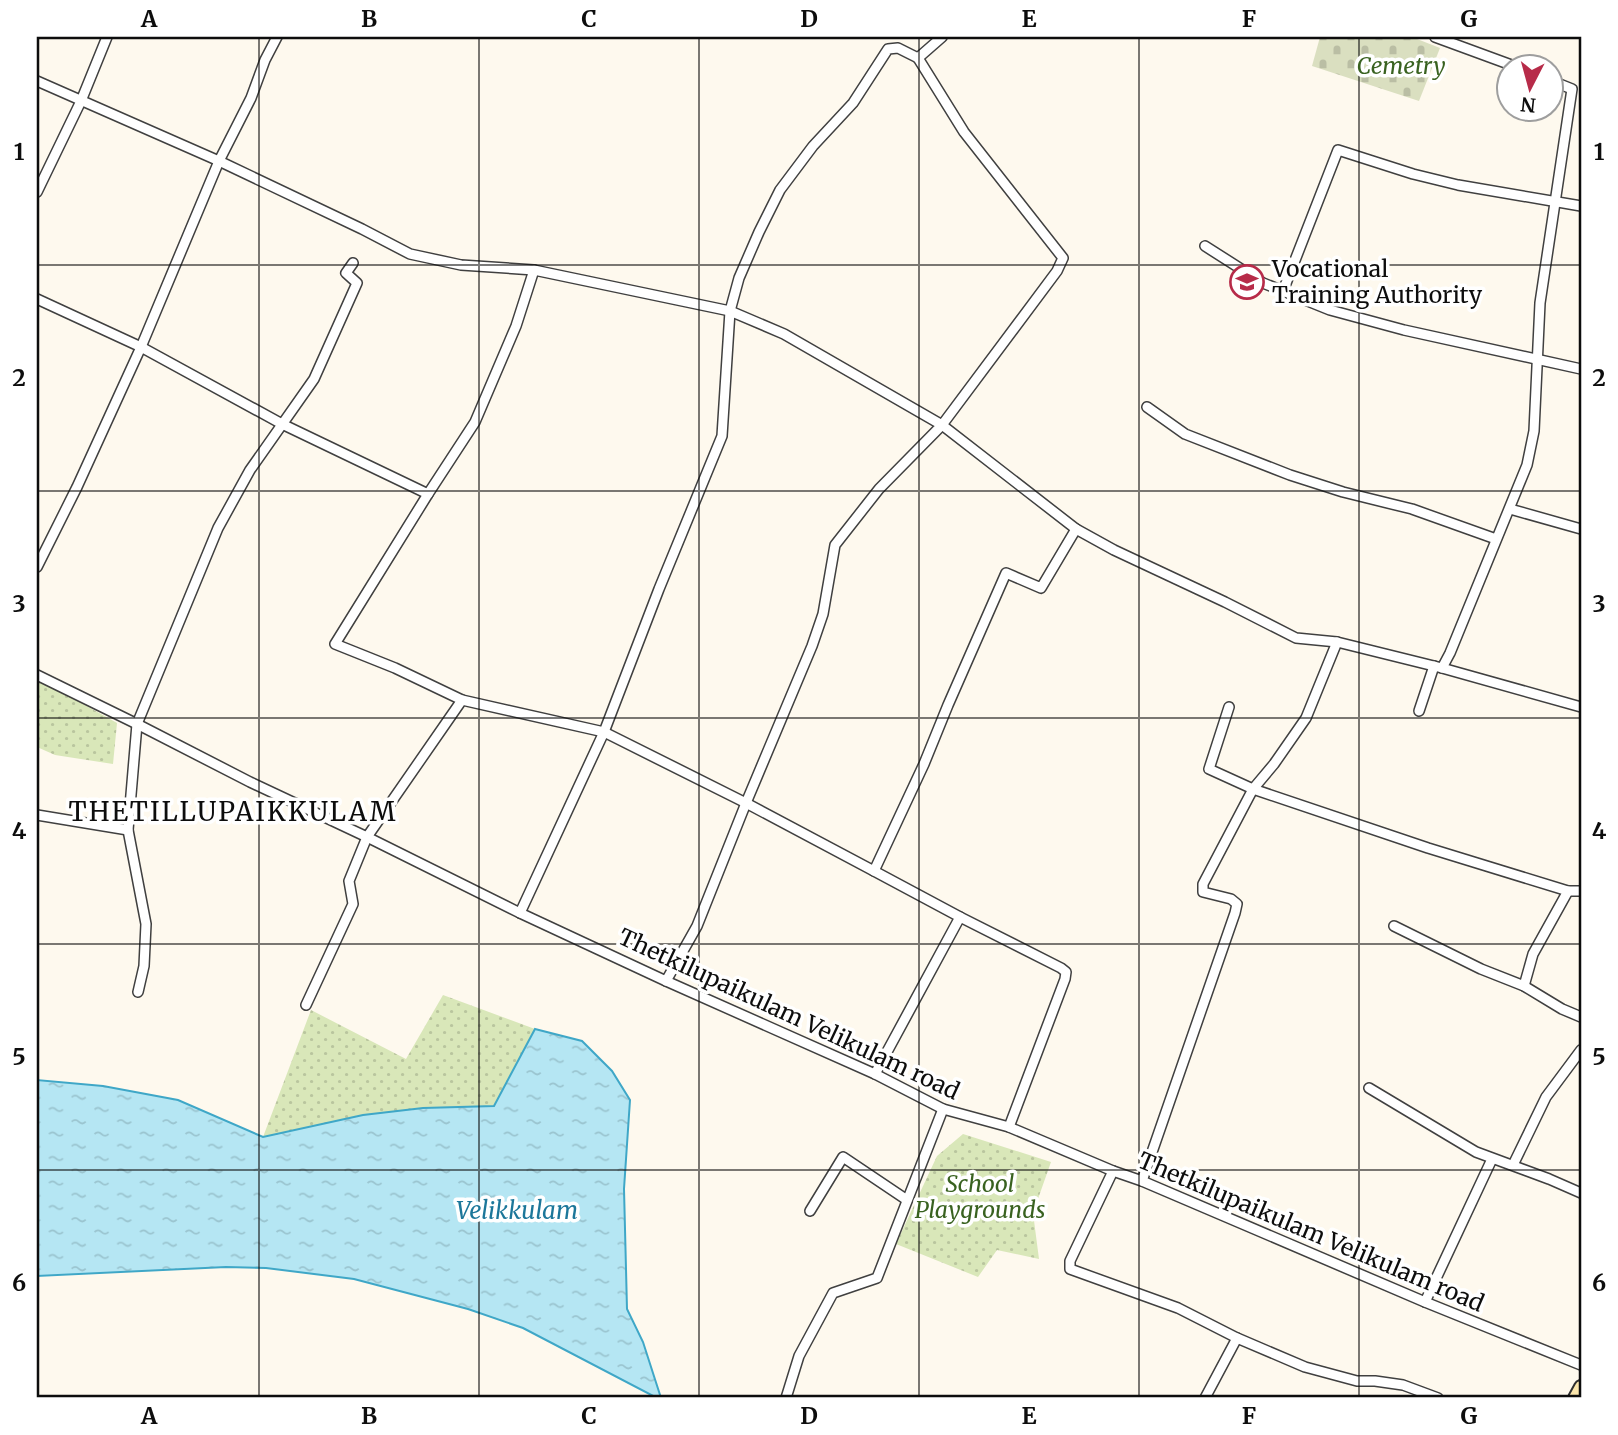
<svg xmlns="http://www.w3.org/2000/svg" width="1618" height="1435" font-family="Merriweather,serif">
<style>
.green{fill:url(#green-dots)}
.cemetery{fill:url(#cemetery-stones)}
.water{fill:url(#water-ripples);stroke:#3fa7c7;stroke-width:2}
.lines{fill:none;stroke-linecap:round;stroke-linejoin:round}
.street-casing{stroke:#404040;stroke-width:12}
.secondary-casing{stroke:#2f2f2f;stroke-width:16}
.street{stroke:#fff;stroke-width:9}
.secondary{stroke:#fbe6ac;stroke-width:12}
.grid{fill:none;stroke:#0d0d0d;stroke-width:2;stroke-opacity:0.55}
.labels{text-anchor:middle;stroke-width:7;stroke-linejoin:round;paint-order:stroke}
.park-label{font-size:23px;font-style:italic;fill:#396220;stroke:#fff}
.poi-label{font-size:23px;fill:#0d0d0d;stroke:#fff;text-anchor:start}
.street-label{font-size:23px;fill:#0d0d0d;stroke:#fff}
.water-label{font-size:24px;font-style:italic;fill:#1c779a;stroke:#fff}
.quarter-label{font-size:26px;letter-spacing:2px;fill:#0d0d0d;stroke:#fff}
.neatline{fill:none;stroke:#0d0d0d;stroke-width:2.5}
.grid-label{font-size:23px;text-anchor:middle;font-weight:bold;fill:#0d0d0d}
</style>
<defs>
<pattern id="green-dots" width="8" height="8" patternUnits="userSpaceOnUse" patternTransform="scale(1.75)"><rect width="8" height="8" fill="#d9e7b9"/><path d="M2 2h.1M6 6h.1" fill="none" stroke="#b9c59e" stroke-width="1.8" stroke-linecap="round"/></pattern>
<pattern id="cemetery-stones" width="16" height="16" patternUnits="userSpaceOnUse" patternTransform="scale(1.75)"><rect width="16" height="16" fill="#dadfc0"/><path d="M2 7V4a2 2 0 0 1 4 0v3zM10 15v-3a2 2 0 0 1 4 0v3z" fill="#babea4"/></pattern>
<pattern id="water-ripples" width="26" height="14" patternUnits="userSpaceOnUse" patternTransform="scale(1.75)"><rect width="26" height="14" fill="#b5e6f3"/><path d="M2 4q2-2 4 0t4 0M15 11q2-2 4 0t4 0" fill="none" stroke="#9ac4cf"/></pattern>
</defs>
<rect width="100%" height="100%" fill="#fef9ee"/>
<g class="green">
<path d="M 37,678 L 117,723 L 113,764 L 55,755 L 37,747 Z"/>
<path d="M 443,995 L 535,1029 L 494,1106 L 423,1108 L 263,1137 L 311,1010 L 406,1059 Z"/>
<path d="M 963,1134 L 1051,1162 L 1033,1213 L 1039,1259 L 997,1250 L 978,1277 L 896,1244 L 937,1156 Z"/>
</g>
<path class="cemetery" d="M 1320,37 L 1412,37 L 1440,48 L 1419,101 L 1312,66 Z"/>
<path class="water" d="M 535,1029 L 582,1041 L 612,1071 L 630,1100 L 624,1189 L 627,1309 L 643,1342 L 661,1398 L 657,1398 L 523,1328 L 468,1309 L 354,1279 L 266,1268 L 226,1267 L 37,1276 L 37,1080 L 103,1086 L 178,1100 L 263,1137 L 363,1115 L 423,1108 L 494,1106 Z"/>
<g class="lines">
<g class="street-casing">
<g id="street">
<path d="M 942,37 L 918,58 L 964,132 L 1063,258 L 1057,271 L 942,425 L 1076,529"/>
<path d="M 1435,37 L 1514,66"/>
<path d="M 37,81 L 219,161 L 362,229 L 410,254 L 461,265 L 534,270 L 730,311 L 784,334 L 942,425 L 879,489 L 835,545 L 823,614 L 812,646 L 746,803 L 697,926 L 666,981"/>
<path d="M 37,192 L 81,101 L 107,37"/>
<path d="M 1205,246 L 1263,283 L 1330,310 L 1404,330 L 1581,369"/>
<path d="M 1283,291 L 1338,150 L 1413,174 L 1458,185 L 1581,206"/>
<path d="M 37,299 L 141,347 L 282,424 L 428,494"/>
<path d="M 1147,407 L 1185,434 L 1290,475 L 1343,492 L 1412,509 L 1496,539"/>
<path d="M 1510,509 L 1581,529"/>
<path d="M 37,567 L 77,487 L 141,347 L 219,161 L 251,98 L 265,60 L 277,37"/>
<path d="M 1442,668 L 1450,653 L 1527,465 L 1534,431 L 1540,303 L 1572,89 L 1552,81"/>
<path d="M 37,675 L 137,724 L 250,782 L 367,837 L 520,913 L 666,981 L 875,1074 L 943,1109 L 1009,1127 L 1113,1171 L 1142,1181 L 1425,1302 L 1581,1365"/>
<path d="M 462,700 L 395,668 L 335,644 L 428,494 L 475,422 L 516,326 L 534,270"/>
<path d="M 1229,707 L 1209,769 L 1253,789 L 1428,848 L 1568,891 L 1581,891"/>
<path d="M 1419,711 L 1434,666"/>
<path d="M 37,815 L 128,830"/>
<path d="M 520,913 L 604,732 L 659,589 L 722,436 L 730,311 L 739,278 L 759,232 L 780,190 L 813,146 L 853,103 L 888,49 L 898,48 L 918,58"/>
<path d="M 960,917 L 1061,968 L 1066,972 L 1065,979 L 1009,1127"/>
<path d="M 1394,926 L 1481,969 L 1524,986 L 1562,1009 L 1581,1017"/>
<path d="M 1524,986 L 1533,954 L 1568,891"/>
<path d="M 138,992 L 144,966 L 146,924 L 128,830 L 137,724 L 218,528 L 250,470 L 314,379 L 357,283 L 346,273 L 353,263"/>
<path d="M 306,1005 L 353,904 L 349,881 L 367,837 L 462,700 L 604,732 L 746,803 L 874,871"/>
<path d="M 875,1074 L 960,917 L 874,871 L 924,764 L 948,705 L 1006,573 L 1041,588 L 1076,529 L 1114,550 L 1225,602 L 1296,638 L 1337,642 L 1442,668 L 1581,707"/>
<path d="M 1369,1088 L 1476,1152 L 1549,1179 L 1581,1193"/>
<path d="M 1513,1165 L 1546,1097 L 1581,1050"/>
<path d="M 1113,1171 L 1070,1261 L 1070,1269 L 1178,1308 L 1237,1338 L 1305,1367 L 1357,1381 L 1375,1381 L 1403,1385 L 1438,1398"/>
<path d="M 1142,1181 L 1235,913 L 1237,904 L 1231,899 L 1203,892 L 1203,884 L 1253,789 L 1274,764 L 1306,718 L 1337,642"/>
<path d="M 810,1211 L 843,1157 L 907,1200"/>
<path d="M 1425,1302 L 1492,1159"/>
<path d="M 786,1398 L 799,1356 L 833,1293 L 877,1278 L 943,1109"/>
<path d="M 1205,1398 L 1237,1338"/>
</g>
</g>
<g class="secondary-casing">
<path id="secondary" d="M 1575,1398 L 1581,1387"/>
</g>
<use href="#street" class="street"/>
<use href="#secondary" class="secondary"/>
</g>
<path class="grid" d="M 259,37 L 259,1398M 479,37 L 479,1398M 699,37 L 699,1398M 919,37 L 919,1398M 1139,37 L 1139,1398M 1359,37 L 1359,1398M 37,265 L 1581,265M 37,491 L 1581,491M 37,718 L 1581,718M 37,944 L 1581,944M 37,1170 L 1581,1170"/>
<defs>
<g id="university-ring" transform="scale(1.75)"><circle r="9.5" fill="#fff" stroke="#b72b49" stroke-width="1.5"/><path d="M0-5L7-2L0 1L-7-2ZM-4 1L0 2.5L4 1V4Q0 6-4 4Z" fill="#b72b49"/></g>
</defs>
<g fill-rule="evenodd">
<use href="#university-ring" x="1247" y="282"/>
</g>
<g class="labels">
<g class="park-label">
<text x="1401" y="74">Cemetry</text>
<text x="980" y="1192">School<tspan x="980" dy="26">Playgrounds</tspan></text>
</g>
<g class="poi-label">
<text x="1272" y="277">Vocational<tspan x="1272" dy="26">Training Authority</tspan></text>
</g>
<g class="street-label">
<text transform="translate(789 1014) rotate(25)" y="8">Thetkilupaikulam Velikulam road</text>
<text transform="translate(1311 1232) rotate(23)" y="8">Thetkilupaikulam Velikulam road</text>
</g>
<g class="water-label">
<text x="517" y="1219">Velikkulam</text>
</g>
<g class="quarter-label">
<text x="233" y="821">THETILLUPAIKKULAM</text>
</g>
</g>
<rect width="1618" height="1435" fill="none" stroke="#ffffff" stroke-width="77"/>
<g transform="translate(1530 88) rotate(186)"><circle r="33" fill="#ffffff" stroke="#9e9e9e" stroke-width="2"/>
<path d="M0-5L12 26L0 18L-12 26Z" fill="#b72b49"/>
<text y="-10" font-size="19" font-weight="bold" text-anchor="middle" fill="#0d0d0d">N</text>
</g>
<rect x="38" y="38" width="1542" height="1358" class="neatline"/>
<g class="grid-label">
<text x="149" y="27">A</text>
<text x="369" y="27">B</text>
<text x="589" y="27">C</text>
<text x="809" y="27">D</text>
<text x="1029" y="27">E</text>
<text x="1249" y="27">F</text>
<text x="1469" y="27">G</text>
<text x="19" y="160">1</text>
<text x="1599" y="160">1</text>
<text x="19" y="386">2</text>
<text x="1599" y="386">2</text>
<text x="19" y="612">3</text>
<text x="1599" y="612">3</text>
<text x="19" y="839">4</text>
<text x="1599" y="839">4</text>
<text x="19" y="1065">5</text>
<text x="1599" y="1065">5</text>
<text x="19" y="1291">6</text>
<text x="1599" y="1291">6</text>
<text x="149" y="1424">A</text>
<text x="369" y="1424">B</text>
<text x="589" y="1424">C</text>
<text x="809" y="1424">D</text>
<text x="1029" y="1424">E</text>
<text x="1249" y="1424">F</text>
<text x="1469" y="1424">G</text>
</g>
</svg>
